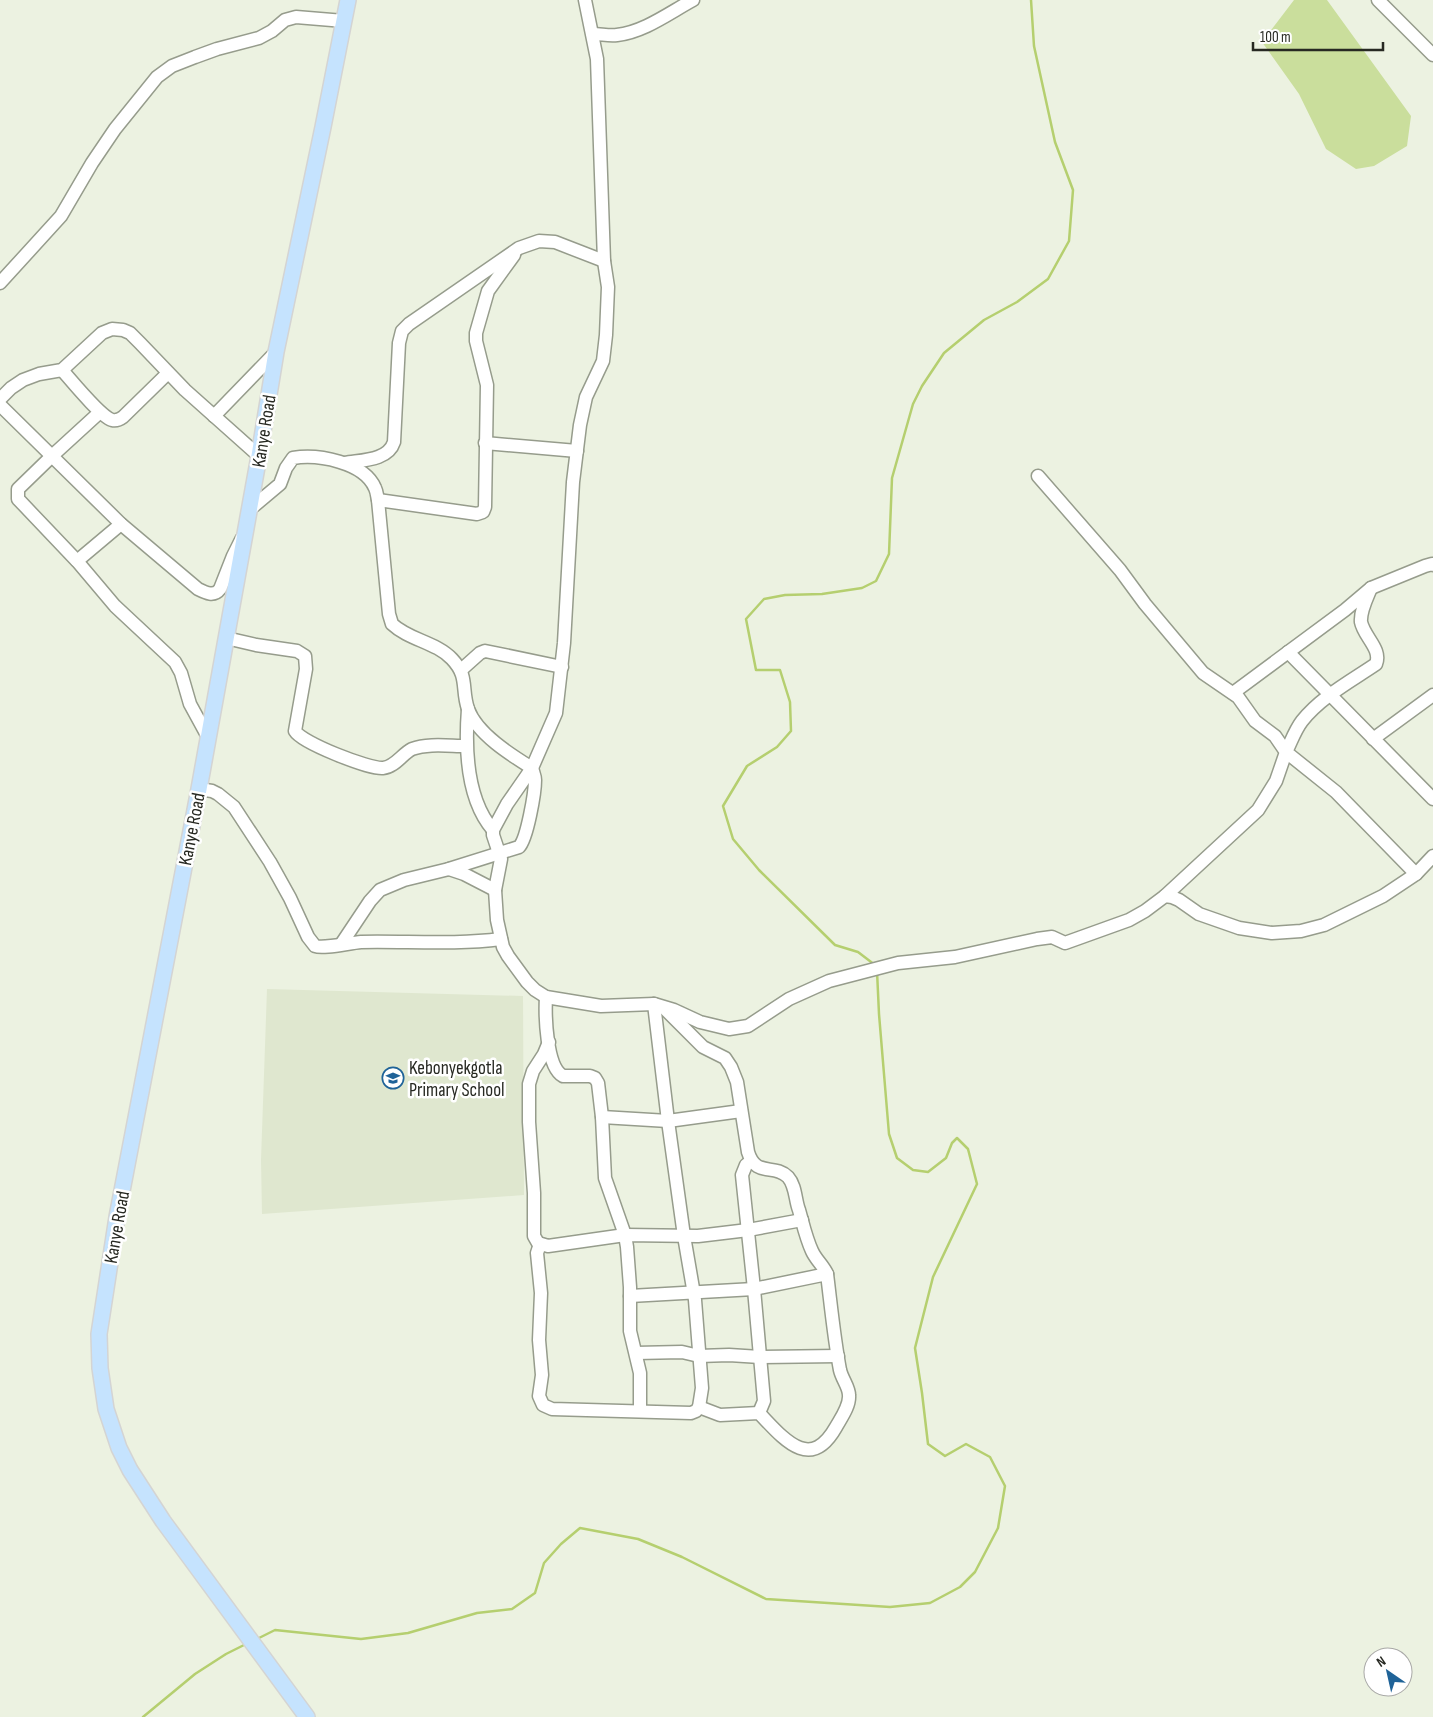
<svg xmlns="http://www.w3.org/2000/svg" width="1433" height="1717" font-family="'Sofia Sans Condensed',sans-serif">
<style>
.built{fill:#dfe7cf}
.green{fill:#cade9c}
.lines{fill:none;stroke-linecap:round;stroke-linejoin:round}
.stream{stroke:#b5cf6f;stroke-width:2.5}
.minor-casing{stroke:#969c8c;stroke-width:15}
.major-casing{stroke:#d4d4d3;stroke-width:18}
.minor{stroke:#fff;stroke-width:12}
.major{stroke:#c5e3fe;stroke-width:15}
.labels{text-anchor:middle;stroke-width:5;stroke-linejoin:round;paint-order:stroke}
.street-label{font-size:19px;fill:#272922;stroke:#fff}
.poi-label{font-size:19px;fill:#272922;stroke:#fff;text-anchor:start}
</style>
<rect width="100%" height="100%" fill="#ecf2e1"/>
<path class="built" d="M 267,989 L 523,996 L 524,1195 L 262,1214 L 261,1160 Z"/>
<path class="green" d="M 1294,0 L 1327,0 L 1411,116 L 1407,146 L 1374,166 L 1356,169 L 1326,149 L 1299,94 L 1262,42 Z"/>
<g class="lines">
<g class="stream">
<path d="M 875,965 L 858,952 L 835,945 L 759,870 L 733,839 L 723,806 L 747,766 L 777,747 L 791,731 L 790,702 L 780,670 L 756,670 L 746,619 L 764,599 L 785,595 L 822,594 L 862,588 L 876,581 L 889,554 L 892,478 L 913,404 L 922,386 L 944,353 L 984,320 L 1017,302 L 1048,279 L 1069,241 L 1073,190 L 1055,142 L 1034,46 L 1031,0"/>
<path d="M 257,1639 L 275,1630 L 361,1639 L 408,1633 L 477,1613 L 512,1609 L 535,1593 L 544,1563 L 561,1544 L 580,1528 L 638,1539 L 682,1557 L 766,1599 L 890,1607 L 930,1603 L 960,1587 L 975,1572 L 998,1528 L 1005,1486 L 990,1457 L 966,1444 L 945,1456 L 928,1444 L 922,1393 L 915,1348 L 933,1277 L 977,1184 L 968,1149 L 957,1138 L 952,1143 L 946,1158 L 928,1172 L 913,1170 L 897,1158 L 889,1134 L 879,1014 L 877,971"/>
<path d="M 143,1717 L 195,1674 L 226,1654 L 248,1643"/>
</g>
<g class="minor-casing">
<g id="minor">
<path d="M 585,0 L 597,59 L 604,261 L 608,287 L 606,335 L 603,361 L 586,397 L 580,425 L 573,482 L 564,643 L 556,713 L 532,768 L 507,804 L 493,830 L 493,835 L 501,859 L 495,890 L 497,920 L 503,947 L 508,956 L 527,982 L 535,990 L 546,997 L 601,1006 L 654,1004 L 674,1010 L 700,1022 L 729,1029 L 748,1026 L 789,999 L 829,981 L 898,963 L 955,957 L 1037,939 L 1052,937 L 1065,943 L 1129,920 L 1145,911 L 1165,896 L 1172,897 L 1179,900 L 1199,914 L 1239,928 L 1272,933 L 1301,931 L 1324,925 L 1383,896 L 1416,874 L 1433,856"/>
<path d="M 1378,0 L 1433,55"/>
<path d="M 593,34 C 601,34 609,36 617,35 C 644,32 669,13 693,0"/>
<path d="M 0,283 L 61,216 L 92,163 L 115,129 L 157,77 L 172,66 L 195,57 L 217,49 L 259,38 L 272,31 L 285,20 L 296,17 L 344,21"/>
<path d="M 62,370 C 71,380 100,416 112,420 C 116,421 119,420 123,417 L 168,373"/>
<path d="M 0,399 L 11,388 L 23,380 L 39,374 L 62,370 L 102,333 L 112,329 L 123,330 L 130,333 L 140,343 L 185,390 L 259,456"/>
<path d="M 0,405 L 121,524 L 198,589 C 206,593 214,597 220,589 L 233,556 L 242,538"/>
<path d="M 100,412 L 53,455 L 18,489 L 18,499 L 77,561 L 115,606 L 175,662 L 181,673 L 190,704 L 208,737"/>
<path d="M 214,416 L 276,352"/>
<path d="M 485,443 L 577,451"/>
<path d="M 345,463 C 361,460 388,461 394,442 L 399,343 L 402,331 L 409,324 L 519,248 L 539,241 L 555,242 L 604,261"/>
<path d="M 1038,476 L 1120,570 L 1145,604 L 1203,673 L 1238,697 L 1255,721 L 1275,736 L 1286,752 L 1276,781 L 1258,810 L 1165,896"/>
<path d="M 378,500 L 477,514 L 483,512 L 485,507 L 487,385 L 476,341 L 476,333 L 488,291 L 514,255"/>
<path d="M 249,510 L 280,484 L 286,468 L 293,458 C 318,454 364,462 375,488 C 377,492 377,496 378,500 L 389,614 L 392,624 C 409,640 436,642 452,659 C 469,677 461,688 468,709 C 477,734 511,755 532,768 C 533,772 535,776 535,780 C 535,793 527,839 519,847 L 449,869 L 404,880 L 380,890 L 370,901 L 342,943"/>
<path d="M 77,561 L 121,524"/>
<path d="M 1371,588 C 1367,598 1360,611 1361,622 C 1364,637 1382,649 1376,664 C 1351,681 1321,697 1302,721 C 1295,730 1291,742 1286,752 L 1336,792 L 1416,874"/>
<path d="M 226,638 L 256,645 L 297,651 L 305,656 L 306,669 L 295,731 C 302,743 369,769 383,768 C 395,767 402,754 412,749 C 428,743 449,746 466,746"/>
<path d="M 1288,652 L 1433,799"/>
<path d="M 461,670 L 480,653 L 485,651 L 562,667"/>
<path d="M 1233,693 L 1345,610 L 1371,588 L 1425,566 L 1432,564 L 1433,565"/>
<path d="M 468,709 C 465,748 467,800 493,830"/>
<path d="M 1373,739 L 1433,695"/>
<path d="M 199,789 L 212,791 L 218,794 L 234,807 L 270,862 L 290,898 L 308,937 L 315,946 C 323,949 349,943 361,942 C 408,941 454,945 501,939"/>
<path d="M 449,869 L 464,874 L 495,890"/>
<path d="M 546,997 C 545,1015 546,1067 563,1076 L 590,1076 L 595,1078 L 598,1083 L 602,1117 L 605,1178 L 625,1235 L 627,1247 L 630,1287 L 630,1331 L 640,1373 L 640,1411"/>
<path d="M 664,1008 L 703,1047 L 725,1058 L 731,1067 L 737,1082 L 748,1152 C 756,1178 774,1163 788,1177 C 796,1186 795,1200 799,1210 C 803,1224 806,1238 812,1251 C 816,1260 823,1265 827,1274 C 831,1306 834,1338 840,1370 C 842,1379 849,1387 849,1395 C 850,1406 841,1418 836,1427 C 810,1473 783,1438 759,1413 L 720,1415 L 699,1407"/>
<path d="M 549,1042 L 544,1054 L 533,1071 L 529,1084 L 529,1122 L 534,1193 L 534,1236 L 538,1243 L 548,1246 L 625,1235 L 698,1236 L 748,1230 L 802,1220"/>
<path d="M 602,1117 L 668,1121 L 741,1111"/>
<path d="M 751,1161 L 746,1165 L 742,1175 L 754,1289 L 764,1401 L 759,1413"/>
<path d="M 540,1244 L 537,1253 L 541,1293 L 539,1340 L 542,1375 L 539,1396 L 543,1405 L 552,1409 L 691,1413 L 696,1411 L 699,1407 L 702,1388 L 695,1300 L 684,1236 L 668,1121 L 654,1004"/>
<path d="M 630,1296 L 754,1289 L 827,1274"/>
<path d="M 636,1353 L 682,1352 L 699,1356 L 729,1355 L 760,1357 L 838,1356"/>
</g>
</g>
<g class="major-casing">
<path id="major" d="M 307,1717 L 163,1521 L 130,1470 L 119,1448 L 106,1409 L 100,1368 L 99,1334 L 117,1217 L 199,789 L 259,456 L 276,352 L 323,127 L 348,0"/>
</g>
<use href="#minor" class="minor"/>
<use href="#major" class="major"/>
</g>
<defs>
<g id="school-ring" transform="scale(1.125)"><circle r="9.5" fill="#fff" stroke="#1f6398" stroke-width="1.5"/><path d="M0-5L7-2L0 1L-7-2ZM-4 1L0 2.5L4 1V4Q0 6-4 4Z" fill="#1f6398"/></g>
</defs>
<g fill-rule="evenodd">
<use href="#school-ring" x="393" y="1078"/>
</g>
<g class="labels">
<g class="street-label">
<text transform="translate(263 431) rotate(-81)" y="7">Kanye Road</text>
<text transform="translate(191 829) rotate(-79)" y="7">Kanye Road</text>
<text transform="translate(116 1227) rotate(-80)" y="7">Kanye Road</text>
</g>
<g class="poi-label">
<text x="409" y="1074">Kebonyekgotla<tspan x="409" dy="22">Primary School</tspan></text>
</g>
</g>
<g transform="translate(1388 1672) rotate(326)"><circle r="24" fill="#ffffff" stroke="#a9a9a7"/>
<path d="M0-4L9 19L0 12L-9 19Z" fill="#1f6398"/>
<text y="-8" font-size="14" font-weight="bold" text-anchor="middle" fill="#272922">N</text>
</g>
<path d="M1253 42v8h130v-8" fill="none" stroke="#272922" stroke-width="2.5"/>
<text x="1260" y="42" font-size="15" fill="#272922" stroke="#ffffff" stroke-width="4" paint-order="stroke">100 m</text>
</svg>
